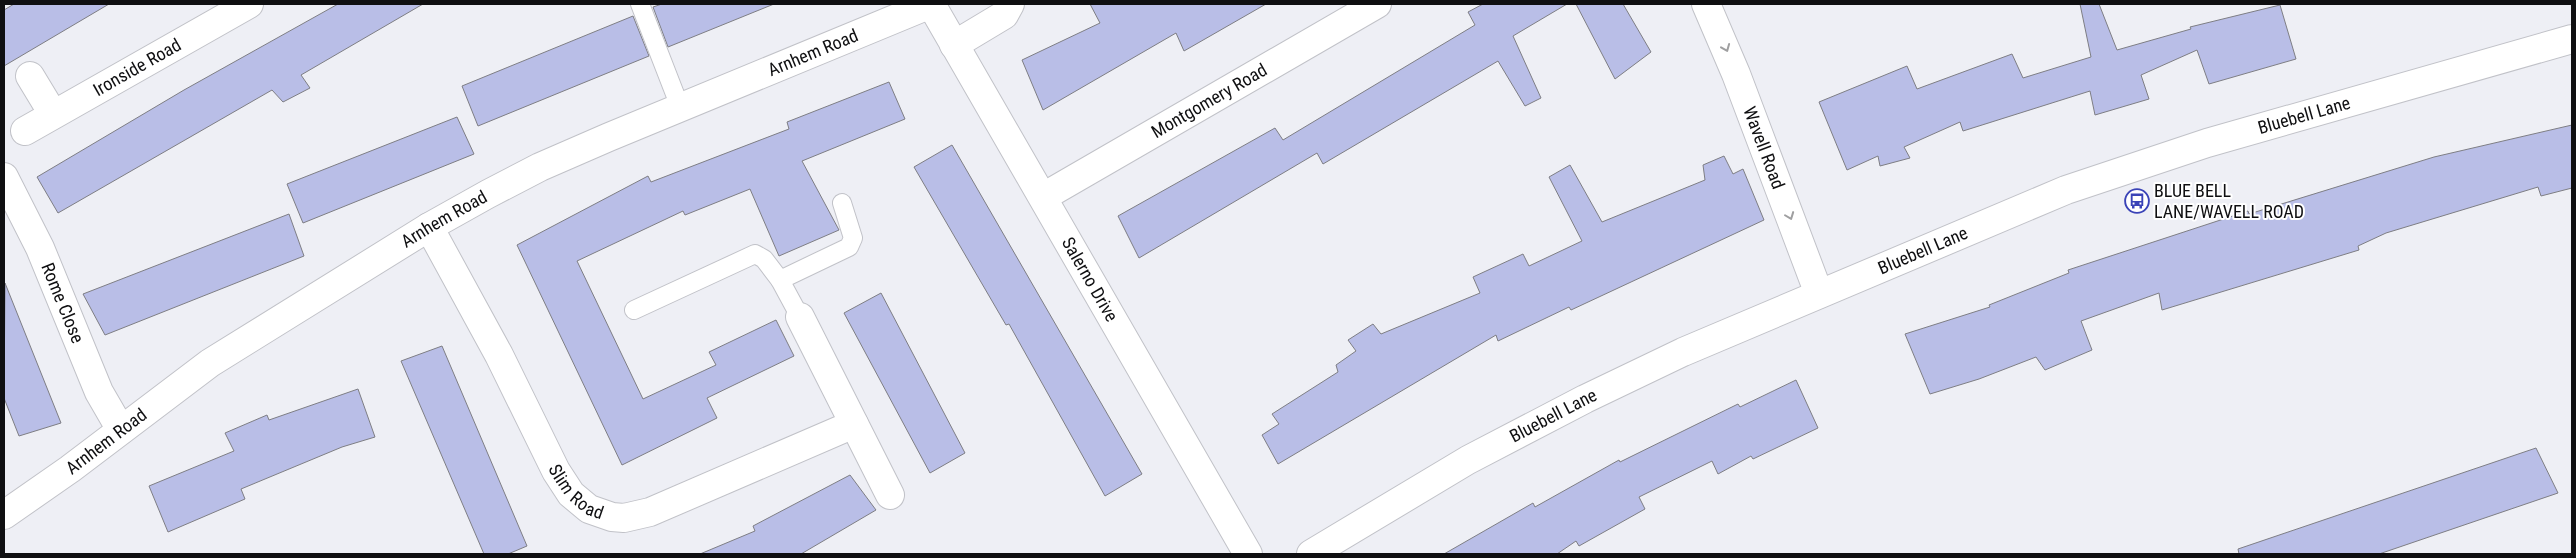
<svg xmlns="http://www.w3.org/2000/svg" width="2576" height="558" font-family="'Roboto Condensed',sans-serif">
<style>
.building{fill:#b9bee7;stroke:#7e7e84}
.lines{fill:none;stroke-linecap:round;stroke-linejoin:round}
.service-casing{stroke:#c1c2c8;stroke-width:20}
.minor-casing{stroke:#c1c2c8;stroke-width:30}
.tertiary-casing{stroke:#c1c2c8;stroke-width:30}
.service{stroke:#fff;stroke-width:18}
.minor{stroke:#fff;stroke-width:28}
.tertiary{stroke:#fff;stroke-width:28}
.oneway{stroke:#9f9fa0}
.labels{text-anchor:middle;stroke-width:4;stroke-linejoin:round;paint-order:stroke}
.street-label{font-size:18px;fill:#0f0f11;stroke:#fff}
.poi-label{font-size:18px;fill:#0f0f11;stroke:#fff;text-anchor:start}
</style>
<rect width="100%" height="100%" fill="#eeeff5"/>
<g class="building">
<path d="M 14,4 L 109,4 L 4,66 L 4,10 Z"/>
<path d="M 338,4 L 423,4 L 301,75 L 310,88 L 283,102 L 272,90 L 58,213 L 37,177 L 184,90 Z"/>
<path d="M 662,4 L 774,4 L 668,47 L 653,7 Z"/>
<path d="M 1090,4 L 1266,4 L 1184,51 L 1176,33 L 1043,110 L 1022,60 L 1100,23 Z"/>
<path d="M 1483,4 L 1567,4 L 1513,36 L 1541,98 L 1525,106 L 1498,61 L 1323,164 L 1317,153 L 1139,258 L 1118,216 L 1275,128 L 1283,140 L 1475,25 L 1468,12 Z"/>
<path d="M 1576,4 L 1623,4 L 1651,52 L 1615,79 Z"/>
<path d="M 2080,4 L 2099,4 L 2117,50 L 2191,29 L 2190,27 L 2280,5 L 2296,59 L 2209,84 L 2197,50 L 2141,75 L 2149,99 L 2095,115 L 2090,91 L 1963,131 L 1960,122 L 1904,147 L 1910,158 L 1880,166 L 1878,156 L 1847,170 L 1819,102 L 1907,66 L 1917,89 L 2012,54 L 2023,78 L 2091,57 Z"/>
<path d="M 633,16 L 649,56 L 478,126 L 462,86 Z"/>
<path d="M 889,82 L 905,119 L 802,161 L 839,230 L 779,256 L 750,189 L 685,215 L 683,211 L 577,261 L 643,399 L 716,365 L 709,352 L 776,320 L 794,356 L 707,398 L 717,418 L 622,465 L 517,245 L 648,176 L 651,182 L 789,129 L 787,122 Z"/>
<path d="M 457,117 L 474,154 L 303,223 L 287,184 Z"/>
<path d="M 2572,125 L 2572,188 L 2541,196 L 2538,187 L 2386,233 L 2358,246 L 2359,250 L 2162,310 L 2159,293 L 2081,321 L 2092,350 L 2045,370 L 2036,357 L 1979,379 L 1930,394 L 1905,334 L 1990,307 L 1989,305 L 2069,273 L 2068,270 L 2248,211 L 2249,214 L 2434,157 Z"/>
<path d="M 952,145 L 1142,474 L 1105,496 L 1009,324 L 1006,325 L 914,167 Z"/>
<path d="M 1724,156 L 1733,174 L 1743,169 L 1764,220 L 1571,310 L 1569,307 L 1498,341 L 1496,335 L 1278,464 L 1262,435 L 1279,424 L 1272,414 L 1338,372 L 1336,365 L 1356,351 L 1348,340 L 1373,324 L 1381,334 L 1480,293 L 1473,277 L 1523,254 L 1529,266 L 1582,241 L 1549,177 L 1570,165 L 1602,222 L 1705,180 L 1703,165 Z"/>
<path d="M 289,214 L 304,256 L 105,335 L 83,294 Z"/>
<path d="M 5,283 L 61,423 L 19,436 L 4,398 Z"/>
<path d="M 881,293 L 965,453 L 930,473 L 844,313 Z"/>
<path d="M 442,346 L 527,546 L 508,554 L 484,554 L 401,361 Z"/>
<path d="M 1796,380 L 1818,428 L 1753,459 L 1751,456 L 1718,474 L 1712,461 L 1639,497 L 1645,509 L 1579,546 L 1576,541 L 1557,554 L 1444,554 L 1533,503 L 1535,507 L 1619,460 L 1620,462 L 1738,404 L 1740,407 Z"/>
<path d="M 358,389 L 375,437 L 342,447 L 241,489 L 245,499 L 168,532 L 149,486 L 234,451 L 225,433 L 267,415 L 269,420 Z"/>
<path d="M 2536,448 L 2558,493 L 2379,554 L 2239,554 L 2238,549 Z"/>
<path d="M 850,475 L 876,510 L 801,554 L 700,554 L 755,531 L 753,526 Z"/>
</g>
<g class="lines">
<g class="service-casing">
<g id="service">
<path d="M 640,4 L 680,107"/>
<path d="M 780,280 L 800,317"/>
<path d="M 634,310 L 755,254 L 764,259 L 780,280 L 849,247 L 853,238 L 842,203"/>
</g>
</g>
<g class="minor-casing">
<g id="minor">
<path id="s1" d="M 931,4 L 1248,554"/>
<path id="s2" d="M 1706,4 L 1736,74 L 1819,294"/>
<path d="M 954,45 L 1004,15 L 1010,4"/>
<path d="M 30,76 L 53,114"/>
<path id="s3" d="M 25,131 L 249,4"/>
<path id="s4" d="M 4,177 L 40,248 L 99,392 L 121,430"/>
<path id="s5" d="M 1043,197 L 1377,4"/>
<path id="s6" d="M 429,227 L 499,355 L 556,471 L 571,494 L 589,509 L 612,517 L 624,518 L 650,512 L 854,424"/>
<path d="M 800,317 L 890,495"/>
<path id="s7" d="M 4,515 L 70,469 L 210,363 L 429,227 L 488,194 L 540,167 L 609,137 L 931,4"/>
</g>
</g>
<g class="tertiary-casing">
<g id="tertiary">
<path id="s8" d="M 1311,554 L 1468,460 L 1585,399 L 1683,352 L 2066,190 L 2207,143 L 2572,39"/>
</g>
</g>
<use href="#service" class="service"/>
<use href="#minor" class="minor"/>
<use href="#tertiary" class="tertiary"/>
</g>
<defs><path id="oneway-chevron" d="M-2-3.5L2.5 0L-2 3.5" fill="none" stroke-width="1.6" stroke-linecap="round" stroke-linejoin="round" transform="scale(1.25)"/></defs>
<g class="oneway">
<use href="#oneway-chevron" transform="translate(1726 48) rotate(68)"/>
<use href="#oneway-chevron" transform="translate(1790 216) rotate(69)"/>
</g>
<defs>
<g id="bus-ring" transform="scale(1.25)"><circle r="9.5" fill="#fff" stroke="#3a43b7" stroke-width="1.5"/><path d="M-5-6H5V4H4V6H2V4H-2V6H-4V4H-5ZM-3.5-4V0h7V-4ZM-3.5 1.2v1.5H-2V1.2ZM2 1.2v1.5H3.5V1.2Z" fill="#3a43b7"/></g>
</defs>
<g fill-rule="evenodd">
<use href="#bus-ring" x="2137" y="201"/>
</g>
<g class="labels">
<g class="street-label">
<text dy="6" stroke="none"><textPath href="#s7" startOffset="936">Arnhem Road</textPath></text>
<text dy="6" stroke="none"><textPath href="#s3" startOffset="129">Ironside Road</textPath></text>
<text dy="6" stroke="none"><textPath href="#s5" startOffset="192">Montgomery Road</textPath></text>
<text dy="6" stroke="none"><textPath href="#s8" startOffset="1089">Bluebell Lane</textPath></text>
<text dy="6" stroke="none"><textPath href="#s2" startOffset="155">Wavell Road</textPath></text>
<text dy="6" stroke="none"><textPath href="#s7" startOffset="531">Arnhem Road</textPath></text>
<text dy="6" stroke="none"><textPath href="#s8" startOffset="684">Bluebell Lane</textPath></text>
<text dy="6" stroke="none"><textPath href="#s1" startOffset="318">Salerno Drive</textPath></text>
<text dy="6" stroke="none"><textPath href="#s4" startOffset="139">Rome Close</textPath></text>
<text dy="6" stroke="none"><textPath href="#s8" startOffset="279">Bluebell Lane</textPath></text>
<text dy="6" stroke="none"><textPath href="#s7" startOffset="126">Arnhem Road</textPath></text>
<text dy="6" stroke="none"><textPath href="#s6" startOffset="305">Slim Road</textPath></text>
</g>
<g class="poi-label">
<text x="2154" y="197">BLUE BELL<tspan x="2154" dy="21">LANE/WAVELL ROAD</tspan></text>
</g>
</g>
<rect width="2576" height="558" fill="none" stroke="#0f0f11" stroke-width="10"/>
</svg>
